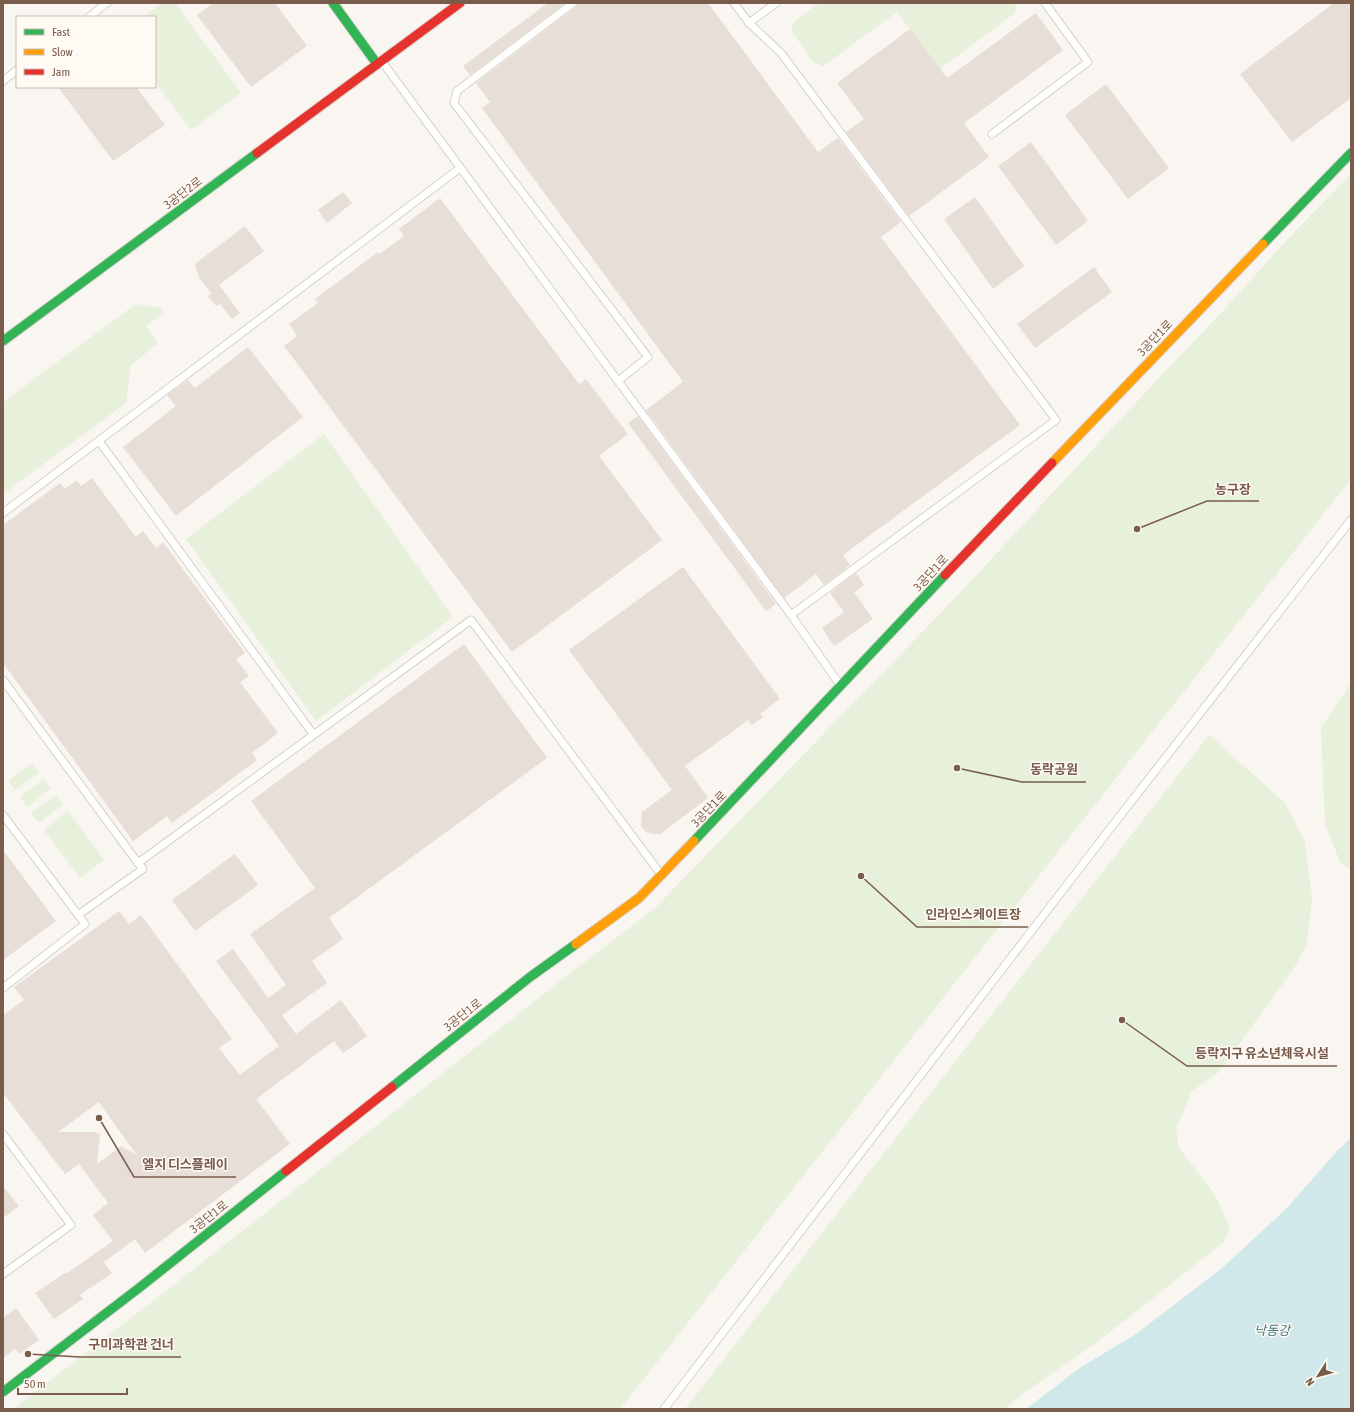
<svg xmlns="http://www.w3.org/2000/svg" width="1354" height="1412" font-family="'Asap Condensed','Noto Sans KR',sans-serif">
<style>
.green{fill:#e7f0db}
.water{fill:#d0e8ea}
.building{fill:#e6ded7;fill-rule:evenodd}
.lines{fill:none;stroke-linecap:round;stroke-linejoin:round}
.lane-casing{stroke:#d7d1cb;stroke-width:9}
.fast-casing{stroke:#d9d2cb;stroke-width:11}
.slow-casing{stroke:#d9d2cb;stroke-width:11}
.jam-casing{stroke:#d9d2cb;stroke-width:11}
.lane{stroke:#fefefd;stroke-width:7}
.fast{stroke:#30b455;stroke-width:9}
.slow{stroke:#ff9f0a;stroke-width:9}
.jam{stroke:#e5322d;stroke-width:9}
.labels{text-anchor:middle;stroke-width:3;stroke-linejoin:round;paint-order:stroke}
.street-label{font-size:12px;fill:#7a5c4d;stroke:#fffaf3}
.water-label{font-size:13px;font-style:italic;fill:#437c86;stroke:#fffaf3}
.leader{fill:none;stroke:#7a5c4d;stroke-width:1.5}
.callout-dot{fill:#7a5c4d;stroke:#fffaf3;stroke-width:1.5}
.callout-label{font-size:13px;text-anchor:middle;font-weight:bold;fill:#7a5c4d;stroke:#fffaf3;stroke-width:3;stroke-linejoin:round;paint-order:stroke}
</style>
<rect width="100%" height="100%" fill="#f9f5f0"/>
<g class="green">
<path d="M 162,3 L 175,3 L 241,93 L 191,130 L 155,82 L 155,17 L 143,17 Z"/>
<path d="M 819,3 L 1016,3 L 1015,13 L 940,69 L 897,12 L 823,66 L 813,62 L 791,30 L 795,21 Z"/>
<path d="M 1351,174 L 1351,479 L 620,1409 L 13,1409 L 171,1287 L 550,989 L 655,908 L 959,594 L 1156,381 L 1221,313 L 1286,241 Z"/>
<path d="M 136,304 L 160,308 L 164,312 L 146,326 L 158,343 L 131,365 L 126,403 L 3,494 L 3,402 Z"/>
<path d="M 324,434 L 453,617 L 316,721 L 186,539 Z"/>
<path d="M 1351,683 L 1351,869 L 1341,864 L 1325,825 L 1321,728 Z"/>
<path d="M 1209,735 L 1285,803 L 1305,842 L 1312,897 L 1307,943 L 1294,968 L 1219,1072 L 1192,1091 L 1176,1129 L 1179,1148 L 1214,1193 L 1230,1228 L 1224,1242 L 1096,1343 L 1024,1393 L 1004,1409 L 685,1409 Z"/>
<path d="M 32,763 L 39,772 L 15,790 L 8,781 Z"/>
<path d="M 44,779 L 51,788 L 27,807 L 20,797 Z"/>
<path d="M 56,795 L 63,804 L 39,823 L 31,813 Z"/>
<path d="M 68,811 L 104,860 L 80,878 L 44,830 Z"/>
</g>
<path class="water" d="M 1351,1138 L 1351,1409 L 1026,1409 L 1081,1367 L 1136,1334 L 1222,1268 L 1286,1209 L 1338,1150 Z"/>
<g class="building">
<path d="M 213,3 L 275,3 L 307,46 L 251,87 L 197,15 Z"/>
<path d="M 548,3 L 565,3 L 470,75 L 463,66 Z"/>
<path d="M 578,3 L 708,3 L 818,152 L 838,138 L 901,222 L 881,237 L 1020,425 L 843,555 L 850,565 L 824,585 L 816,574 L 784,598 L 646,410 L 683,382 L 482,108 L 490,102 L 476,83 L 576,7 Z"/>
<path d="M 1334,3 L 1351,3 L 1351,98 L 1292,142 L 1240,74 Z"/>
<path d="M 1036,13 L 1063,50 L 964,123 L 989,157 L 909,216 L 846,132 L 864,119 L 837,83 L 910,29 L 947,78 Z"/>
<path d="M 1106,84 L 1169,168 L 1128,199 L 1065,115 Z"/>
<path d="M 58,87 L 136,87 L 165,125 L 113,161 Z"/>
<path d="M 1031,142 L 1088,221 L 1056,245 L 998,166 Z"/>
<path d="M 343,192 L 352,203 L 327,223 L 318,210 Z"/>
<path d="M 975,197 L 1024,266 L 993,289 L 944,219 Z"/>
<path d="M 440,198 L 579,384 L 586,379 L 628,434 L 599,456 L 662,540 L 512,652 L 284,346 L 297,336 L 289,324 L 318,303 L 315,299 L 378,252 L 380,254 L 404,236 L 399,229 Z"/>
<path d="M 245,226 L 264,251 L 219,285 L 240,313 L 232,319 L 220,304 L 216,306 L 208,296 L 212,294 L 199,278 L 195,264 Z"/>
<path d="M 1094,267 L 1112,292 L 1035,348 L 1017,324 Z"/>
<path d="M 248,347 L 303,417 L 176,516 L 123,447 L 176,406 L 167,395 L 188,380 L 195,388 Z"/>
<path d="M 638,416 L 776,604 L 766,611 L 628,423 Z"/>
<path d="M 92,478 L 136,537 L 143,531 L 156,548 L 163,542 L 245,653 L 236,659 L 249,676 L 240,682 L 278,733 L 252,753 L 257,760 L 172,823 L 167,816 L 133,841 L 3,663 L 3,525 L 60,483 L 65,489 L 77,480 L 81,486 Z"/>
<path d="M 683,567 L 780,699 L 760,714 L 763,717 L 752,725 L 748,720 L 685,766 L 708,798 L 660,834 L 652,834 L 646,832 L 641,826 L 642,812 L 672,790 L 569,650 Z"/>
<path d="M 856,573 L 864,585 L 854,592 L 873,619 L 834,646 L 822,628 L 844,612 L 830,593 Z"/>
<path d="M 464,644 L 547,758 L 329,918 L 343,939 L 312,961 L 327,983 L 282,1015 L 296,1034 L 341,1000 L 367,1036 L 343,1053 L 334,1041 L 256,1099 L 290,1144 L 145,1253 L 135,1239 L 104,1262 L 112,1273 L 80,1295 L 83,1299 L 54,1319 L 35,1293 L 65,1273 L 66,1274 L 113,1241 L 93,1215 L 108,1203 L 79,1164 L 65,1174 L 3,1093 L 3,1015 L 24,1000 L 14,987 L 119,911 L 129,924 L 141,915 L 232,1039 L 219,1048 L 240,1075 L 279,1046 L 216,961 L 233,949 L 268,998 L 286,985 L 250,934 L 315,888 L 251,801 ZM 99,1102 L 115,1125 L 137,1155 L 121,1146 L 97,1164 L 100,1134 L 95,1132 L 58,1132 Z"/>
<path d="M 3,850 L 56,921 L 3,960 Z"/>
<path d="M 235,854 L 258,885 L 195,931 L 172,900 Z"/>
<path d="M 3,1186 L 19,1206 L 3,1218 Z"/>
<path d="M 16,1308 L 39,1340 L 19,1354 L 15,1349 L 3,1358 L 3,1318 Z"/>
</g>
<g class="lines">
<g class="lane-casing">
<g id="lane">
<path d="M 573,3 L 457,91 L 454,103 L 648,357 L 618,381"/>
<path d="M 734,3 L 749,23 L 781,53 L 1056,420 L 791,615"/>
<path d="M 89,17 L 107,3"/>
<path d="M 749,23 L 776,3"/>
<path d="M 383,63 L 791,615 L 840,685"/>
<path d="M 3,81 L 17,70"/>
<path d="M 992,134 L 1088,62 L 1045,3"/>
<path d="M 99,441 L 313,734"/>
<path d="M 3,513 L 460,168"/>
<path d="M 3,680 L 138,863"/>
<path d="M 3,815 L 85,924 L 3,988"/>
<path d="M 78,915 L 143,869 L 138,863 L 471,620 L 660,873"/>
<path d="M 3,1134 L 71,1225 L 3,1274"/>
<path d="M 664,1409 L 1116,821 L 1351,520"/>
</g>
</g>
<g class="fast-casing">
<g id="fast">
<path d="M 333,3 L 377,64"/>
<path d="M 1263,244 L 1351,153"/>
<path d="M 3,341 L 257,153"/>
<path d="M 694,841 L 945,575"/>
<path d="M 392,1087 L 530,977 L 576,944"/>
<path d="M 3,1392 L 139,1288 L 286,1171"/>
</g>
</g>
<g class="slow-casing">
<g id="slow">
<path d="M 1052,463 L 1263,244"/>
<path d="M 576,944 L 639,898 L 694,841"/>
</g>
</g>
<g class="jam-casing">
<g id="jam">
<path d="M 257,153 L 460,3"/>
<path d="M 945,575 L 1052,463"/>
<path d="M 286,1171 L 392,1087"/>
</g>
</g>
<use href="#lane" class="lane"/>
<use href="#fast" class="fast"/>
<use href="#slow" class="slow"/>
<use href="#jam" class="jam"/>
</g>
<g class="labels">
<g class="street-label">
<text transform="translate(183 193) rotate(-37)" y="4">3공단2로</text>
<text transform="translate(1155 338) rotate(-46)" y="4">3공단1로</text>
<text transform="translate(931 573) rotate(-47)" y="4">3공단1로</text>
<text transform="translate(709 809) rotate(-46)" y="4">3공단1로</text>
<text transform="translate(463 1015) rotate(-38)" y="4">3공단1로</text>
<text transform="translate(209 1217) rotate(-38)" y="4">3공단1로</text>
</g>
<g class="water-label">
<text x="1272" y="1335">낙동강</text>
</g>
</g>
<path class="leader" d="M1137 529L1207 501H1259M957 768L1022 782H1086M861 876L917 927H1028M1122 1020L1187 1066H1337M99 1118L134 1177H236M28 1354L80 1357H181"/>
<g class="callout-dot">
<circle cx="1137" cy="529" r="4"/>
<circle cx="957" cy="768" r="4"/>
<circle cx="861" cy="876" r="4"/>
<circle cx="1122" cy="1020" r="4"/>
<circle cx="99" cy="1118" r="4"/>
<circle cx="28" cy="1354" r="4"/>
</g>
<g class="callout-label">
<text x="1233" y="494">농구장</text>
<text x="1054" y="774">동락공원</text>
<text x="973" y="919">인라인스케이트장</text>
<text x="1262" y="1058">등락지구 유소년체육시설</text>
<text x="185" y="1169">엘지 디스플레이</text>
<text x="131" y="1349">구미과학관 건너</text>
</g>
<rect width="1354" height="1412" fill="none" stroke="#7a5c4d" stroke-width="8"/>
<rect x="16" y="16" width="140" height="72" fill="#fffaf3" stroke="#cabbb1"/>
<rect x="24" y="29" width="20" height="6" fill="#30b455" stroke="#cabbb1"/>
<text x="52" y="36" font-size="12" fill="#7a5c4d">Fast</text>
<rect x="24" y="49" width="20" height="6" fill="#ff9f0a" stroke="#cabbb1"/>
<text x="52" y="56" font-size="12" fill="#7a5c4d">Slow</text>
<rect x="24" y="69" width="20" height="6" fill="#e5322d" stroke="#cabbb1"/>
<text x="52" y="76" font-size="12" fill="#7a5c4d">Jam</text>
<g transform="translate(1318 1376) rotate(234)" stroke="#fffaf3" stroke-width="3" paint-order="stroke">
<path d="M0-3L7 15L0 10L-7 15Z" fill="#7a5c4d"/>
<text y="-6" font-size="11" font-weight="bold" text-anchor="middle" fill="#7a5c4d">N</text>
</g>
<path d="M18 1388v6h109v-6" fill="none" stroke="#7a5c4d" stroke-width="2"/>
<text x="24" y="1388" font-size="12" fill="#7a5c4d" stroke="#fffaf3" stroke-width="3" paint-order="stroke">50 m</text>
</svg>
